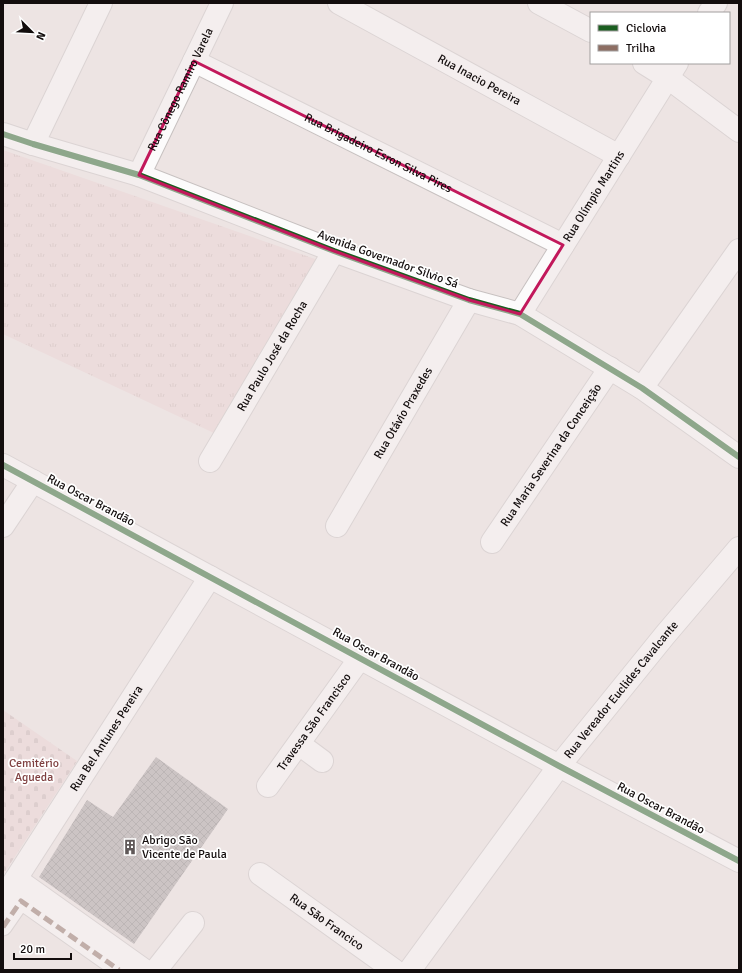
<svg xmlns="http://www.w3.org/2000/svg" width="742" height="973" font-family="Signika,sans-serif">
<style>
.grass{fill:url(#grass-tufts)}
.cemetery{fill:url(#cemetery-stones)}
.building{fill:url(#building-cross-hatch)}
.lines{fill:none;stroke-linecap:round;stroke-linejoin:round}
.pedestrian-casing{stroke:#c7c1c0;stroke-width:19}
.minor-casing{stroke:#c7c1c0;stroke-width:24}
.tertiary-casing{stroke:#c7c1c0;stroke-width:24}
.pedestrian{stroke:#fcfbfb;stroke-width:17}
.minor{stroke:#fcfbfb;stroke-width:22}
.tertiary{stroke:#fcfbfb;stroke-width:22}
.quiet{stroke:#8d6e63;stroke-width:5;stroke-dasharray:10 5;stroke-linecap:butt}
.cycleway-casing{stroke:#fff;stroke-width:8}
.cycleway{stroke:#1b5e20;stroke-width:6}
.marked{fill:none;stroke:#c2185b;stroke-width:3;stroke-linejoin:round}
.labels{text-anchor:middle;stroke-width:3.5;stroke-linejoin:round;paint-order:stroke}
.street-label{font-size:12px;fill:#130d0d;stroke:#fff}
.park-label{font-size:12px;fill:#7f4040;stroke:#fff}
.poi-label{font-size:12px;fill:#130d0d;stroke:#fff;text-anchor:start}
</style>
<defs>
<pattern id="grass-tufts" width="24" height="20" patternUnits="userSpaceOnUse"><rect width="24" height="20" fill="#ecd3d2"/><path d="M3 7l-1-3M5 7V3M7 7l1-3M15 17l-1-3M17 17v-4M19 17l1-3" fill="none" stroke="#cab4b3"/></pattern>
<pattern id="cemetery-stones" width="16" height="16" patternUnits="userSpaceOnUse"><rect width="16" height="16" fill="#ecd3d2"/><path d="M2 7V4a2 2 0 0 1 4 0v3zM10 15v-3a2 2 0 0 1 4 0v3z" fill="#cab4b3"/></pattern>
<pattern id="building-cross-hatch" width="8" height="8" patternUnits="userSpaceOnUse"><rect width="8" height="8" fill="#a49d9d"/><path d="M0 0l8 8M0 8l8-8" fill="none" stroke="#847e7e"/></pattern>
</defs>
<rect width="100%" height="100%" fill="#ede4e3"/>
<path class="grass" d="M 3,150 L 318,260 L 216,434 L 3,334 Z"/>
<path class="cemetery" d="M 3,710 L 77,761 L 3,875 Z"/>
<path class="building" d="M 156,757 L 228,809 L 134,944 L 39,877 L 87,800 L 113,817 Z"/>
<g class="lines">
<g class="pedestrian-casing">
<path id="pedestrian" d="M 3,927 L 21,901 L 119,970"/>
</g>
<g class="minor-casing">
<g id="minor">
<path id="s1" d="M 339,3 L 619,156"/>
<path d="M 539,3 L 591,31"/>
<path d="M 709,13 L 716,3"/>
<path id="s2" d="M 194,61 L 563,245"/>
<path d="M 644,63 L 668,78 L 739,131"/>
<path d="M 3,134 L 33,144 L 139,175 L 334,251 L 469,300 L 520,314 L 642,388 L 739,457"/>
<path d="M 33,144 L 101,3"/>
<path id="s3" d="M 139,175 L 222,3"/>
<path id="s4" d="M 520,314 L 677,63"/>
<path d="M 642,388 L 739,250"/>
<path id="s5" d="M 210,461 L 334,251"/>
<path d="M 3,526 L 33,481"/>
<path id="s6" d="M 337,526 L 469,300"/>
<path id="s7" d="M 492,542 L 610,368"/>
<path d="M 299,744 L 322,761"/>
<path d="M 559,766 L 739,861"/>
<path id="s8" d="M 268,786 L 360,658"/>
<path id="s9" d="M 260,874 L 394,970"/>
<path d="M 16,879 L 144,970"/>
<path id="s10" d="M 3,899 L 210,577"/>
<path d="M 156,970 L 193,923"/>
</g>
</g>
<g class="tertiary-casing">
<g id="tertiary">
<path d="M 3,465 L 559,766"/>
<path id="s11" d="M 410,970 L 559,766 L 665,635 L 739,548"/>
</g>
</g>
<use href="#pedestrian" class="pedestrian"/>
<use href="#minor" class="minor"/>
<use href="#tertiary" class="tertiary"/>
<path class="quiet" d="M 3,927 L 21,901 L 119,970"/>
<g class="cycleway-casing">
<g id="cycleway">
<path d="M 3,134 L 33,144 L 139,175 L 334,251 L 469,300 L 520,314 L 642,388 L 739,457"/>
<path d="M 3,465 L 559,766 L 739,861"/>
</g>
</g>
<use href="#cycleway" class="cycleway"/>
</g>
<path d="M0 0H742V973H0ZM 194,61 L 563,245 L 520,314 L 469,300 L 334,251 L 139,175 Z" fill="#ede4e3" fill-opacity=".55" fill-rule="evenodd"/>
<path class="marked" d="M 194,61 L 563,245 L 520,314 L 469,300 L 334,251 L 139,175 Z"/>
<defs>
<g id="building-bare" transform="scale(1.2)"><path d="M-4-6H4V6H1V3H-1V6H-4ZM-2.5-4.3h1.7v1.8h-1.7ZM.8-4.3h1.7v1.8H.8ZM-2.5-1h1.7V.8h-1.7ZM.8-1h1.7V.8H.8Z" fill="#5f5858" stroke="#fff" stroke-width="2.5" paint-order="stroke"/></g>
</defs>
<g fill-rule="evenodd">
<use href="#building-bare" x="130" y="847"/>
</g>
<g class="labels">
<g class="street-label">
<text dy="4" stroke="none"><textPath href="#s1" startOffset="160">Rua Inacio Pereira</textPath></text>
<text dy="4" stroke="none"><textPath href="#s3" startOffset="95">Rua Cônego Ramiro Varela</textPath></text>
<text dy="4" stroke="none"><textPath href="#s2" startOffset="206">Rua Brigadeiro Esron Silva Pires</textPath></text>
<text dy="4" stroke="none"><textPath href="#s4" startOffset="139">Rua Olímpio Martins</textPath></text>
<text transform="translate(388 259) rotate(20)" y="4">Avenida Governador Silvio Sá</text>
<text dy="4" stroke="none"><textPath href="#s5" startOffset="122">Rua Paulo José da Rocha</textPath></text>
<text dy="4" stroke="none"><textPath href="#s6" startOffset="131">Rua Otávio Praxedes</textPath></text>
<text dy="4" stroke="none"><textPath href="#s7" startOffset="105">Rua Maria Severina da Conceição</textPath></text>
<text transform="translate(91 500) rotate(28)" y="4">Rua Oscar Brandão</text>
<text transform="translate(376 654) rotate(29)" y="4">Rua Oscar Brandão</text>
<text dy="4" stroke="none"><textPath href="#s11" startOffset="351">Rua Vereador Euclides Cavalcante</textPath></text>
<text dy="4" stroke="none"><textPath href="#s8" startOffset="79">Travessa São Francisco</textPath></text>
<text dy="4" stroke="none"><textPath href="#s10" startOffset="191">Rua Bel Antunes Pereira</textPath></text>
<text transform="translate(661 808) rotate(28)" y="4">Rua Oscar Brandão</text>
<text dy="4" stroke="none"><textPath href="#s9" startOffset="82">Rua São Francico</textPath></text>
</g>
<g class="park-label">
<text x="34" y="767">Cemitério<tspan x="34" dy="14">Agueda</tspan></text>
</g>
<g class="poi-label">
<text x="142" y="844">Abrigo São<tspan x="142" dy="14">Vicente de Paula</tspan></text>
</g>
</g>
<rect width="742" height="973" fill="none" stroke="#130d0d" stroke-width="8"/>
<rect x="590" y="12" width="140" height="52" fill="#ffffff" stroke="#a19e9e"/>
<rect x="598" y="25" width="20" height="6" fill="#1b5e20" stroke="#a19e9e"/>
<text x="626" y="32" font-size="12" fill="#130d0d">Ciclovia</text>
<rect x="598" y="45" width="20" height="6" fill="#8d6e63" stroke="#a19e9e"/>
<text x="626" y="52" font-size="12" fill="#130d0d">Trilha</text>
<g transform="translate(32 32) rotate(114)" stroke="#ffffff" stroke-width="3" paint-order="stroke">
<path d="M0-3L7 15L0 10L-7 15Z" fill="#130d0d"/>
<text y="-6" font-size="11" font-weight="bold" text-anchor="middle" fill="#130d0d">N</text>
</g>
<path d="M14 953v6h57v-6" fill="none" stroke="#130d0d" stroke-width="2"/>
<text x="20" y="953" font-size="12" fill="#130d0d" stroke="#ffffff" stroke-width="3" paint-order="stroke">20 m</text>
</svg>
